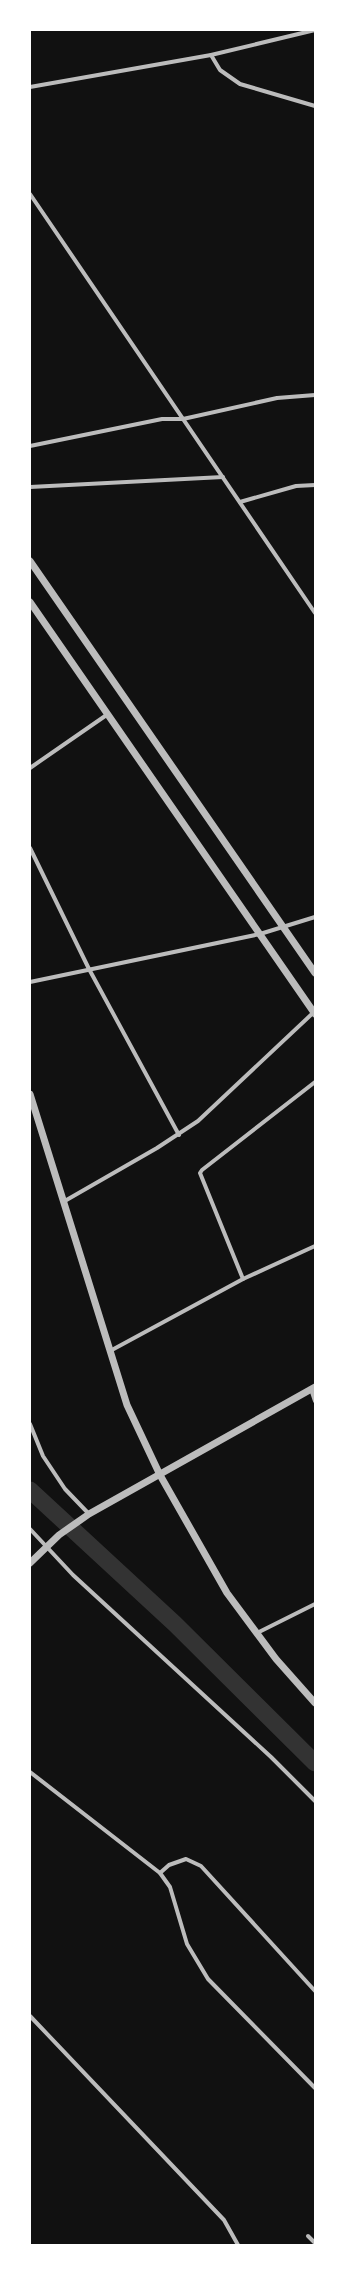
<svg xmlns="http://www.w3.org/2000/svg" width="345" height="2275" font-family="Mulish,sans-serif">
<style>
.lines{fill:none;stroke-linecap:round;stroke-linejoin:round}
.canal{stroke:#333;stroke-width:17}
.minor{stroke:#bcbcbc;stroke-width:4}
.tertiary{stroke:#bcbcbc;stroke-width:7}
</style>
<rect width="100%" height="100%" fill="#111"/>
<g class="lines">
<path class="canal" d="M 30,1490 L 175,1624 L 315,1763"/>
<g class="minor">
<path d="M 211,55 L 220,70 L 240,84 L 315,106"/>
<path d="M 30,87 L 211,55 L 315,30"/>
<path d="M 30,194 L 315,613"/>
<path d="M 30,446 L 162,419 L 183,419 L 277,398 L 315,395"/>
<path d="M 30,487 L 223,477"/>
<path d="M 240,502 L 296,486 L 315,485"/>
<path d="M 30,768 L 108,714"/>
<path d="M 30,848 L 89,969 L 179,1135"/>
<path d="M 30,982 L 260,934 L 315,917"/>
<path d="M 63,1202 L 157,1148 L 198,1121 L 314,1012"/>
<path d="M 243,1279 L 200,1173 L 202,1170 L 315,1082"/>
<path d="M 110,1351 L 243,1279 L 315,1246"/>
<path d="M 311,1389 L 315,1401"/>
<path d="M 30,1424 L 43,1456 L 65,1489 L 89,1514"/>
<path d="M 30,1529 L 73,1575 L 271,1757 L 315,1801"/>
<path d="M 257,1633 L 315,1604"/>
<path d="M 30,1772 L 160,1873 L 170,1887 L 187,1944 L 208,1979 L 315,2088"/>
<path d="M 160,1873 L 169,1865 L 186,1859 L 201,1866 L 315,1991"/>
<path d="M 30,2016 L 224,2220 L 238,2245"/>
<path d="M 308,2236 L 315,2243"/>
</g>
<g class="tertiary">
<path d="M 30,561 L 315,973"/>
<path d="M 30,602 L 315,1014"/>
<path d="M 30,1094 L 127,1405 L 160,1475 L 227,1593 L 276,1659 L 315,1703"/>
<path d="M 30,1563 L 59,1535 L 89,1514 L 315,1387"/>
</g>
</g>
<rect width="345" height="2275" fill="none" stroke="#ffffff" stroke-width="62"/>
</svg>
